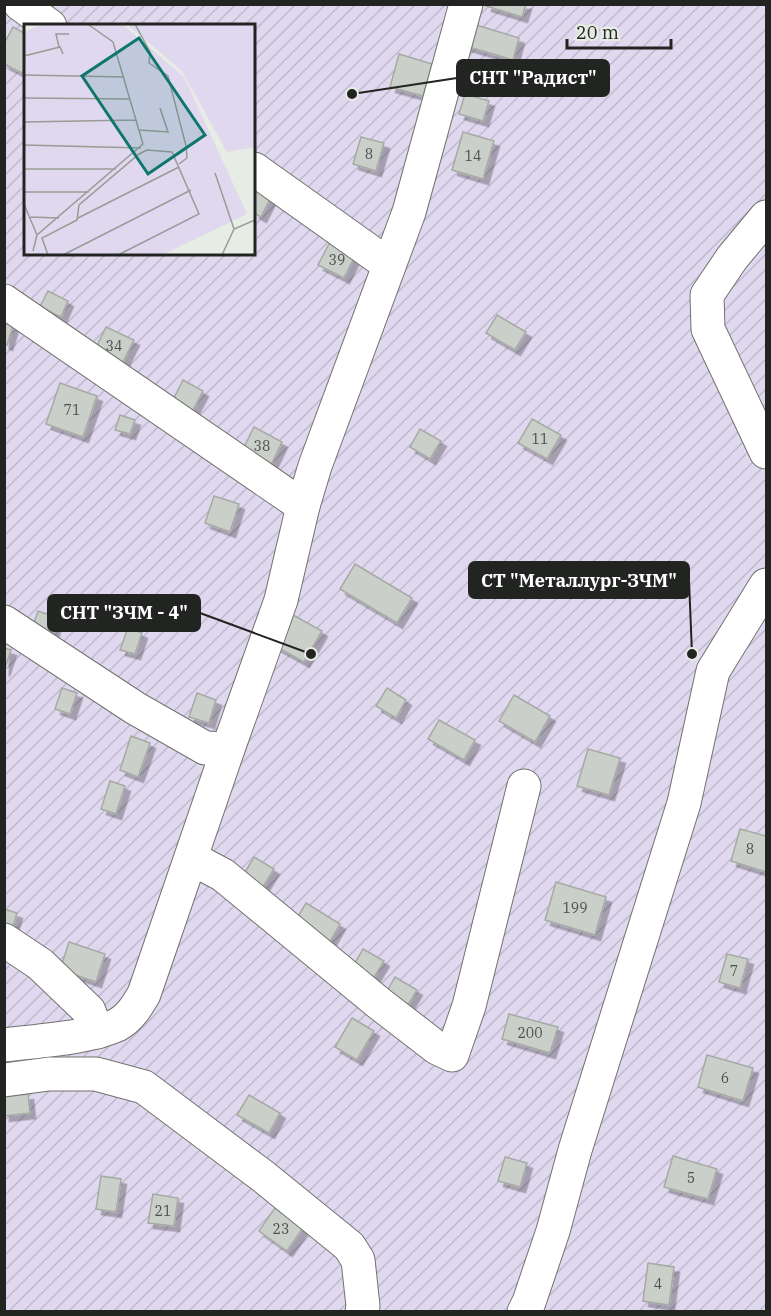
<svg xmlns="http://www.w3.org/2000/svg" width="771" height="1316" font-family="'IBM Plex Serif',serif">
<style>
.garden{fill:url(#garden-furrows);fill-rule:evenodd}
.building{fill:#cbcfc9;stroke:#a6aaa4;stroke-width:1.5;filter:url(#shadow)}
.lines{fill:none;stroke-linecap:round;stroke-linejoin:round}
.minor-casing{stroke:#70736e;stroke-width:35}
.minor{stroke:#fff;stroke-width:33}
.labels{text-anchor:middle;stroke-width:4.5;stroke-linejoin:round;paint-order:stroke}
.number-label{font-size:14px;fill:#4c4f4c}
.inset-road{fill:none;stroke:#989c97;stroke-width:1.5}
.view{fill:#0f766e;fill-opacity:0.15;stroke:#0f766e;stroke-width:3}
.inset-edge{fill:none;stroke:#222422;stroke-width:3}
.leader{fill:none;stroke:#222422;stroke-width:2}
.callout-dot{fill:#222422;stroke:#e7ece5;stroke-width:2}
.callout{fill:#222422;stroke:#222422;stroke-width:2}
.callout-label{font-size:18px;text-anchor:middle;font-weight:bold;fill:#fff}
</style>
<defs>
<pattern id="garden-furrows" width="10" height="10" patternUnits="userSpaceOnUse" patternTransform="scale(1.5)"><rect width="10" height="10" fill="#e0d8ef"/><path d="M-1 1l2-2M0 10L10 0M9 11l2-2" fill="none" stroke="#c0b9cd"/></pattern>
<filter id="shadow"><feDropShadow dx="5.5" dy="5.5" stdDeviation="0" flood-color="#0004"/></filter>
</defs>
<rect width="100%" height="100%" fill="#e7ece5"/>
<path class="garden" d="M 5,5 L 766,5 L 766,1311 L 5,1312 ZM 26,26 L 254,26 L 254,254 L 26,254 Z"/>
<g class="building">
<path d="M 486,4 L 526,4 L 522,17 L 486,6 Z"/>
<path d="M 473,24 L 519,38 L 513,60 L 466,46 Z"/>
<path d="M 13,27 L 26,34 L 26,67 L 22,73 L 4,64 L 4,44 Z"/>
<path d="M 399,54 L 432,64 L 423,96 L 390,87 Z"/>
<path d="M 465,94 L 489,101 L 483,121 L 459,114 Z"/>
<path d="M 463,132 L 494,141 L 483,179 L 452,170 Z"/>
<path d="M 361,137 L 384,143 L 376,171 L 353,164 Z"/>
<path d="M 254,185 L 272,195 L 261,217 L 254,213 Z"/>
<path d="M 330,242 L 356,254 L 344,278 L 318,265 Z"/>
<path d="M 48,291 L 68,301 L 61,317 L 40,307 Z"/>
<path d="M 497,315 L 526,332 L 515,350 L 486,333 Z"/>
<path d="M 4,323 L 13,326 L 7,345 L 4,344 Z"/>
<path d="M 106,327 L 134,340 L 121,366 L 94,352 Z"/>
<path d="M 183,380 L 203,391 L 190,416 L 170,406 Z"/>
<path d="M 60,383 L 97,396 L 83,437 L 46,424 Z"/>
<path d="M 120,415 L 135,420 L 130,434 L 115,430 Z"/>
<path d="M 532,419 L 561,435 L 547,459 L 518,443 Z"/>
<path d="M 254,427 L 282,442 L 271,465 L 242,451 Z"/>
<path d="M 420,429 L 441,441 L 430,459 L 410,447 Z"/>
<path d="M 214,496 L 239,504 L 230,532 L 205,523 Z"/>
<path d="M 355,564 L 412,598 L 397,623 L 340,589 Z"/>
<path d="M 38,611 L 58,618 L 53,633 L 33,626 Z"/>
<path d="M 293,615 L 322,631 L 304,662 L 275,646 Z"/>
<path d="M 128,628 L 142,633 L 135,654 L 120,650 Z"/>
<path d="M 4,648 L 11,650 L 4,671 Z"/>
<path d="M 62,688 L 77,693 L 70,714 L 55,709 Z"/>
<path d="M 387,688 L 406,700 L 396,718 L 376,706 Z"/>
<path d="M 197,693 L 216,700 L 209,723 L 189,717 Z"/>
<path d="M 514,695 L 550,716 L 535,742 L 499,721 Z"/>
<path d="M 439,720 L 475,740 L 464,760 L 428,739 Z"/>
<path d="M 131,736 L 150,743 L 138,777 L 120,770 Z"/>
<path d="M 588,749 L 620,758 L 609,795 L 577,786 Z"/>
<path d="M 110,781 L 125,786 L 116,814 L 101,809 Z"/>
<path d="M 740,829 L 766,836 L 766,872 L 731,861 Z"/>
<path d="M 254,857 L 274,869 L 261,890 L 241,879 Z"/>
<path d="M 556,882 L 606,897 L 595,935 L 545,920 Z"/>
<path d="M 306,903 L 340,924 L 328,945 L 293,925 Z"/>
<path d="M 4,909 L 17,913 L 12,930 L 4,927 Z"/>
<path d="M 69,942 L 105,954 L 96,982 L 60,970 Z"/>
<path d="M 363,949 L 384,961 L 373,979 L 352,968 Z"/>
<path d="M 727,954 L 748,959 L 740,988 L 719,982 Z"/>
<path d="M 395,977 L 417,990 L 408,1005 L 386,993 Z"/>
<path d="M 509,1014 L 558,1027 L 550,1053 L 502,1039 Z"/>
<path d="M 352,1018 L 374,1031 L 357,1060 L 335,1047 Z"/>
<path d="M 707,1055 L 753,1068 L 743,1101 L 698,1087 Z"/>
<path d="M 28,1094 L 30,1113 L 4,1116 L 4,1097 Z"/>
<path d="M 249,1095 L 280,1113 L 269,1133 L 237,1115 Z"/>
<path d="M 673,1156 L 717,1169 L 708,1199 L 664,1187 Z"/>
<path d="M 505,1157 L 527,1163 L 520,1187 L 498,1181 Z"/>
<path d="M 101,1176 L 121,1179 L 116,1212 L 96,1209 Z"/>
<path d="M 153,1194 L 178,1198 L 174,1226 L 148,1223 Z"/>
<path d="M 275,1208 L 303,1228 L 287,1251 L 259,1231 Z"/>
<path d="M 648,1263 L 674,1267 L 669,1305 L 643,1301 Z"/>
</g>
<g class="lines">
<g class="minor-casing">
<g id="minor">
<path d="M 20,4 L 50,26"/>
<path d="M 254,169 L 389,265"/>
<path d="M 766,217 L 732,258 L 707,295 L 708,329 L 766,452"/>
<path d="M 4,301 L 303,506"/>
<path d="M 4,622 L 135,708 L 205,748 L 228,749"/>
<path d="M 191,858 L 223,875 L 380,1004 L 437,1048 L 452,1055 L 469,1006 L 524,786"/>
<path d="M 4,940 L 40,964 L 89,1011 L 97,1032"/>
<path d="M 4,1045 C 35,1041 90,1038 117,1025 C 130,1018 137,1006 144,994 L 228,749 L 281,600 L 303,506 L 315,466 L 409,212 L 466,4"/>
<path d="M 4,1080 L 49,1074 L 96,1074 L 144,1087 L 264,1177 L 349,1246 L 358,1260 L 363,1306 L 362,1312"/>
<path d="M 524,1312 L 529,1302 L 553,1231 L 575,1150 L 684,803 L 713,671 L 766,585"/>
</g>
</g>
<use href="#minor" class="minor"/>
</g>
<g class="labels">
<g class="number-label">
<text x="369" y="159">8</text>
<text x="473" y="161">14</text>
<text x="337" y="265">39</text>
<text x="114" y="351">34</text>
<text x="72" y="415">71</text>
<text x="540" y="444">11</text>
<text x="262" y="451">38</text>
<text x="750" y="854">8</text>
<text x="575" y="913">199</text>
<text x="734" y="976">7</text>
<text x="530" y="1038">200</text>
<text x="725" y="1083">6</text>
<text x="691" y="1183">5</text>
<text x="163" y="1216">21</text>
<text x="281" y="1234">23</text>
<text x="658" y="1289">4</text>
</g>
</g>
<g transform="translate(24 24)">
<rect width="231" height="231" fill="#e7ece5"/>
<path d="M 103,0 L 231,0 L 231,123 L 203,128 L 158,47 Z" fill="#e0d8ef"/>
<path d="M 20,0 L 98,0 L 160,53 L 223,190 L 138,231 L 0,231 L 0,8 Z" fill="#e0d8ef"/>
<path class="inset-road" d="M 111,0 L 126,28 L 125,39 L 144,52 L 162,122 L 163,134 L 155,140M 35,23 L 32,10 L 45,10M 0,32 L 36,23 L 39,30M 0,51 L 100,53M 0,74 L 106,75M 0,98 L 112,96M 115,106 L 144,108 L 136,84M 0,121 L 117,124M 0,145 L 92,145M 191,149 L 210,205M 0,168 L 65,168M 0,180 L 13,211M 5,193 L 35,194M 54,194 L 155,143M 9,227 L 13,211 L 119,120 L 89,18 L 65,1M 24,231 L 18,214 L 53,196 L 55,181 L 115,130 L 123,126 L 148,128 L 175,190 L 94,231M 39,231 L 167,166M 198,231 L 210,205 L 231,196"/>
<path class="view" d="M 115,14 L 181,111 L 124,150 L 58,52 Z"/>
<rect width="231" height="231" class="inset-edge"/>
</g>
<path class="leader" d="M352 94L457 78M692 654L689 580M311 654L200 613"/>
<g class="callout-dot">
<circle cx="352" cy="94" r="6"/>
<circle cx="692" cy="654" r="6"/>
<circle cx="311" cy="654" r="6"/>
</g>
<g class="callout">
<rect x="457" y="60" width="152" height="36" rx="6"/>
<rect x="469" y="562" width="220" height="36" rx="6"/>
<rect x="48" y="595" width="152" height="36" rx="6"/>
</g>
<g class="callout-label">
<text x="533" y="84">СНТ "Радист"</text>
<text x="579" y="587">СТ "Металлург-ЗЧМ"</text>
<text x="124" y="619">СНТ "ЗЧМ - 4"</text>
</g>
<rect width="771" height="1316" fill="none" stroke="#222422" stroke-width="12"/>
<path d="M567 39v9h104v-9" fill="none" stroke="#222422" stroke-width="3"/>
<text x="576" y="39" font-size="18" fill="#222422" stroke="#e7ece5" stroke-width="4.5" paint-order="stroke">20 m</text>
</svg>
